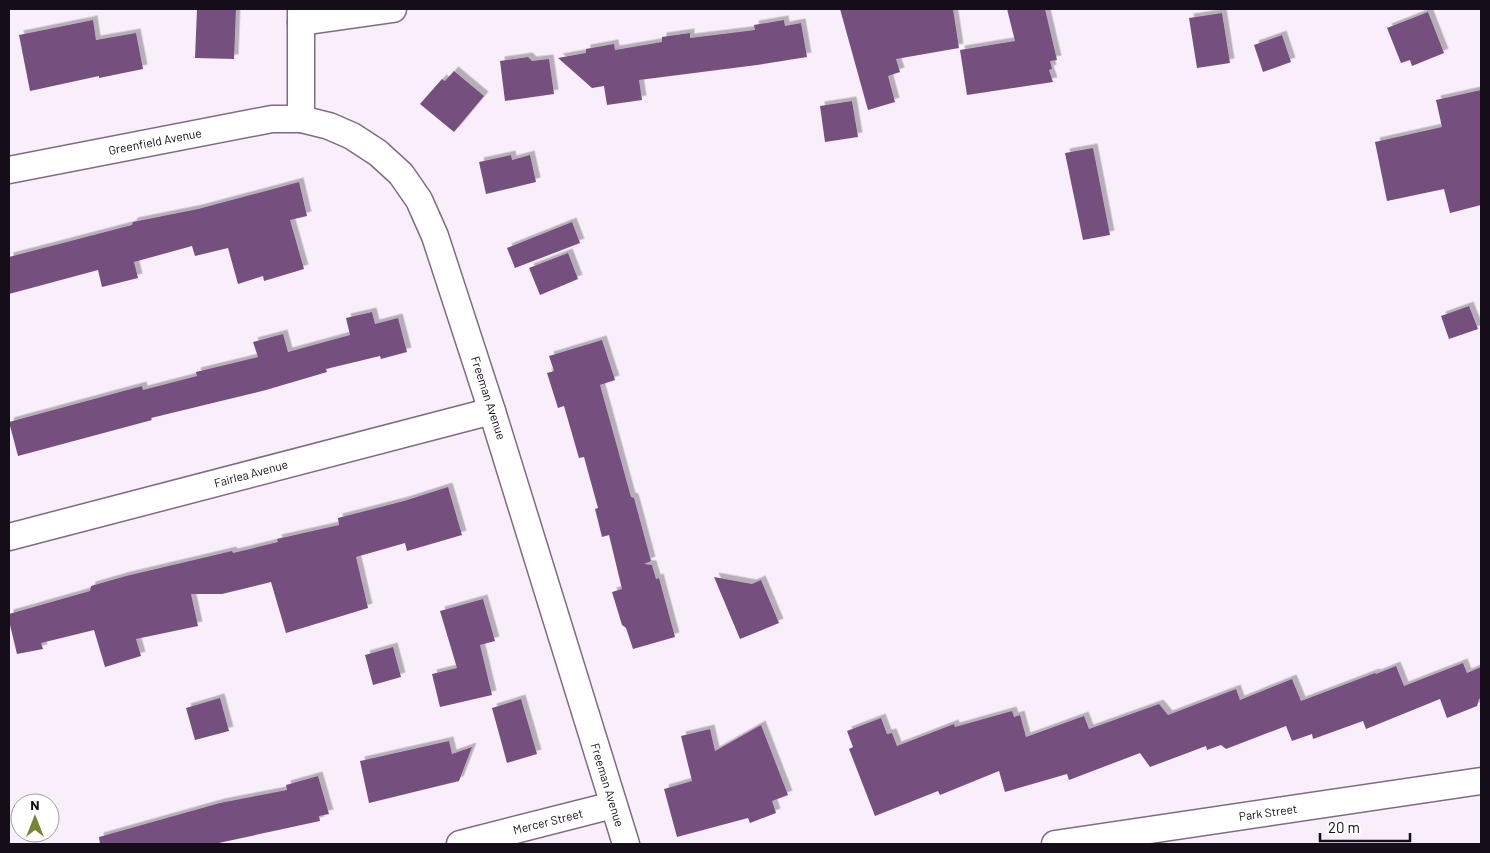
<svg xmlns="http://www.w3.org/2000/svg" width="1490" height="853" font-family="Barlow,sans-serif">
<style>
.building{fill:#74507d;filter:url(#shadow)}
.lines{fill:none;stroke-linecap:round;stroke-linejoin:round}
.minor-casing{stroke:#806b85;stroke-width:29}
.minor{stroke:#fff;stroke-width:26}
.labels{text-anchor:middle;stroke-width:5;stroke-linejoin:round;paint-order:stroke}
.street-label{font-size:12px;fill:#150d17;stroke:#fff}
</style>
<defs>
<filter id="shadow"><feDropShadow dx="4.5" dy="-4.5" stdDeviation="0" flood-color="#0004"/></filter>
</defs>
<rect width="100%" height="100%" fill="#f9effb"/>
<g class="building">
<path d="M 197,9 L 236,9 L 234,59 L 195,58 Z"/>
<path d="M 840,9 L 953,9 L 959,48 L 896,59 L 900,72 L 888,76 L 895,102 L 868,110 Z"/>
<path d="M 1007,9 L 1045,9 L 1057,60 L 1050,61 L 1052,69 L 1049,70 L 1053,82 L 967,95 L 960,50 L 1015,41 Z"/>
<path d="M 1428,12 L 1444,53 L 1412,66 L 1410,60 L 1401,63 L 1387,28 Z"/>
<path d="M 1222,13 L 1230,63 L 1197,68 L 1189,18 Z"/>
<path d="M 93,20 L 96,40 L 136,33 L 143,69 L 99,78 L 99,76 L 30,91 L 19,35 Z"/>
<path d="M 784,20 L 785,26 L 801,23 L 807,57 L 757,65 L 639,80 L 642,100 L 607,105 L 604,86 L 592,88 L 558,58 L 586,53 L 586,49 L 614,44 L 615,50 L 662,42 L 662,37 L 690,33 L 690,38 L 755,30 L 754,25 Z"/>
<path d="M 1282,35 L 1291,62 L 1263,72 L 1254,45 Z"/>
<path d="M 528,57 L 532,61 L 549,59 L 554,94 L 505,101 L 500,61 Z"/>
<path d="M 454,71 L 484,96 L 454,132 L 420,104 L 442,79 L 445,81 Z"/>
<path d="M 1481,90 L 1481,205 L 1450,213 L 1444,189 L 1387,201 L 1375,142 L 1442,127 L 1436,100 Z"/>
<path d="M 852,101 L 858,137 L 825,142 L 820,106 Z"/>
<path d="M 1093,148 L 1110,235 L 1083,240 L 1065,153 Z"/>
<path d="M 511,155 L 512,160 L 530,155 L 536,182 L 486,194 L 479,162 Z"/>
<path d="M 299,182 L 307,216 L 290,220 L 304,269 L 264,281 L 263,276 L 238,284 L 228,248 L 195,256 L 192,246 L 134,262 L 138,278 L 102,287 L 98,270 L 9,294 L 9,257 L 132,225 L 133,222 L 198,209 Z"/>
<path d="M 572,222 L 580,243 L 515,268 L 507,248 Z"/>
<path d="M 568,253 L 578,279 L 540,295 L 529,268 Z"/>
<path d="M 1469,306 L 1478,329 L 1449,339 L 1441,316 Z"/>
<path d="M 372,312 L 375,324 L 398,318 L 407,352 L 381,359 L 380,356 L 326,369 L 327,372 L 266,390 L 151,418 L 152,420 L 18,456 L 9,422 L 142,386 L 143,390 L 197,376 L 196,372 L 258,357 L 253,342 L 283,334 L 288,352 L 350,335 L 346,318 Z"/>
<path d="M 602,340 L 615,380 L 600,385 L 631,497 L 634,498 L 651,561 L 644,564 L 652,565 L 656,579 L 659,578 L 675,637 L 633,649 L 626,628 L 622,625 L 612,592 L 622,589 L 609,535 L 602,537 L 595,509 L 598,508 L 584,457 L 579,458 L 564,406 L 558,408 L 547,373 L 554,371 L 549,356 Z"/>
<path d="M 448,487 L 462,535 L 407,551 L 405,543 L 356,557 L 368,608 L 286,633 L 271,582 L 222,594 L 191,594 L 198,626 L 136,639 L 141,656 L 105,667 L 94,630 L 41,643 L 43,649 L 17,654 L 9,621 L 9,614 L 90,591 L 91,586 L 126,576 L 232,551 L 233,553 L 278,542 L 277,539 L 339,525 L 338,518 L 404,501 Z"/>
<path d="M 714,577 L 752,584 L 761,580 L 779,623 L 740,639 Z"/>
<path d="M 483,599 L 495,641 L 480,645 L 492,695 L 440,707 L 432,674 L 457,668 L 440,611 Z"/>
<path d="M 393,647 L 401,677 L 373,685 L 365,655 Z"/>
<path d="M 1463,663 L 1467,673 L 1481,667 L 1481,698 L 1479,699 L 1477,706 L 1447,718 L 1440,699 L 1366,729 L 1363,721 L 1313,739 L 1312,734 L 1292,741 L 1286,726 L 1226,749 L 1221,745 L 1207,750 L 1206,746 L 1150,767 L 1140,753 L 1069,780 L 1067,774 L 1005,792 L 999,771 L 940,795 L 938,791 L 875,816 L 849,749 L 853,747 L 847,731 L 881,718 L 887,734 L 892,733 L 897,746 L 954,724 L 955,727 L 1012,711 L 1014,717 L 1020,715 L 1026,737 L 1084,716 L 1089,729 L 1159,704 L 1168,715 L 1236,689 L 1240,700 L 1292,679 L 1301,701 L 1375,673 L 1376,674 L 1396,666 L 1404,686 Z"/>
<path d="M 220,698 L 229,731 L 195,740 L 186,708 Z"/>
<path d="M 521,699 L 537,754 L 507,763 L 492,708 Z"/>
<path d="M 761,725 L 788,795 L 772,801 L 776,813 L 750,823 L 748,818 L 677,837 L 664,789 L 692,781 L 681,736 L 710,729 L 715,751 Z"/>
<path d="M 449,741 L 452,754 L 472,747 L 459,781 L 369,803 L 360,761 Z"/>
<path d="M 318,776 L 329,814 L 319,816 L 320,821 L 214,844 L 100,844 L 99,837 L 220,803 L 287,790 L 286,785 Z"/>
</g>
<g class="lines">
<g class="minor-casing">
<g id="minor">
<path d="M 301,9 L 301,119 L 329,126 L 352,136 L 378,153 L 401,174 L 419,200 L 435,236 L 492,411 L 626,844"/>
<path d="M 301,22 L 393,9"/>
<path d="M 9,170 L 272,119 L 301,119"/>
<path d="M 9,537 L 492,411"/>
<path d="M 460,844 L 613,805"/>
<path d="M 1055,844 L 1481,781"/>
</g>
</g>
<use href="#minor" class="minor"/>
</g>
<g class="labels">
<g class="street-label">
<text transform="translate(155 142) rotate(-11)" y="4">Greenfield Avenue</text>
<text transform="translate(488 398) rotate(72)" y="4">Freeman Avenue</text>
<text transform="translate(251 474) rotate(-15)" y="4">Fairlea Avenue</text>
<text transform="translate(607 785) rotate(73)" y="4">Freeman Avenue</text>
<text transform="translate(1268 813) rotate(-8)" y="4">Park Street</text>
<text transform="translate(548 822) rotate(-14)" y="4">Mercer Street</text>
</g>
</g>
<rect width="1490" height="853" fill="none" stroke="#150d17" stroke-width="20"/>
<g transform="translate(35 818)"><circle r="24" fill="#ffffff" stroke="#a19ea2"/>
<path d="M0-4L9 19L0 12L-9 19Z" fill="#788533"/>
<text y="-8" font-size="14" font-weight="bold" text-anchor="middle" fill="#150d17">N</text>
</g>
<path d="M1320 833v8h90v-8" fill="none" stroke="#150d17" stroke-width="2.5"/>
<text x="1328" y="833" font-size="15" fill="#150d17" stroke="#ffffff" stroke-width="4" paint-order="stroke">20 m</text>
</svg>
